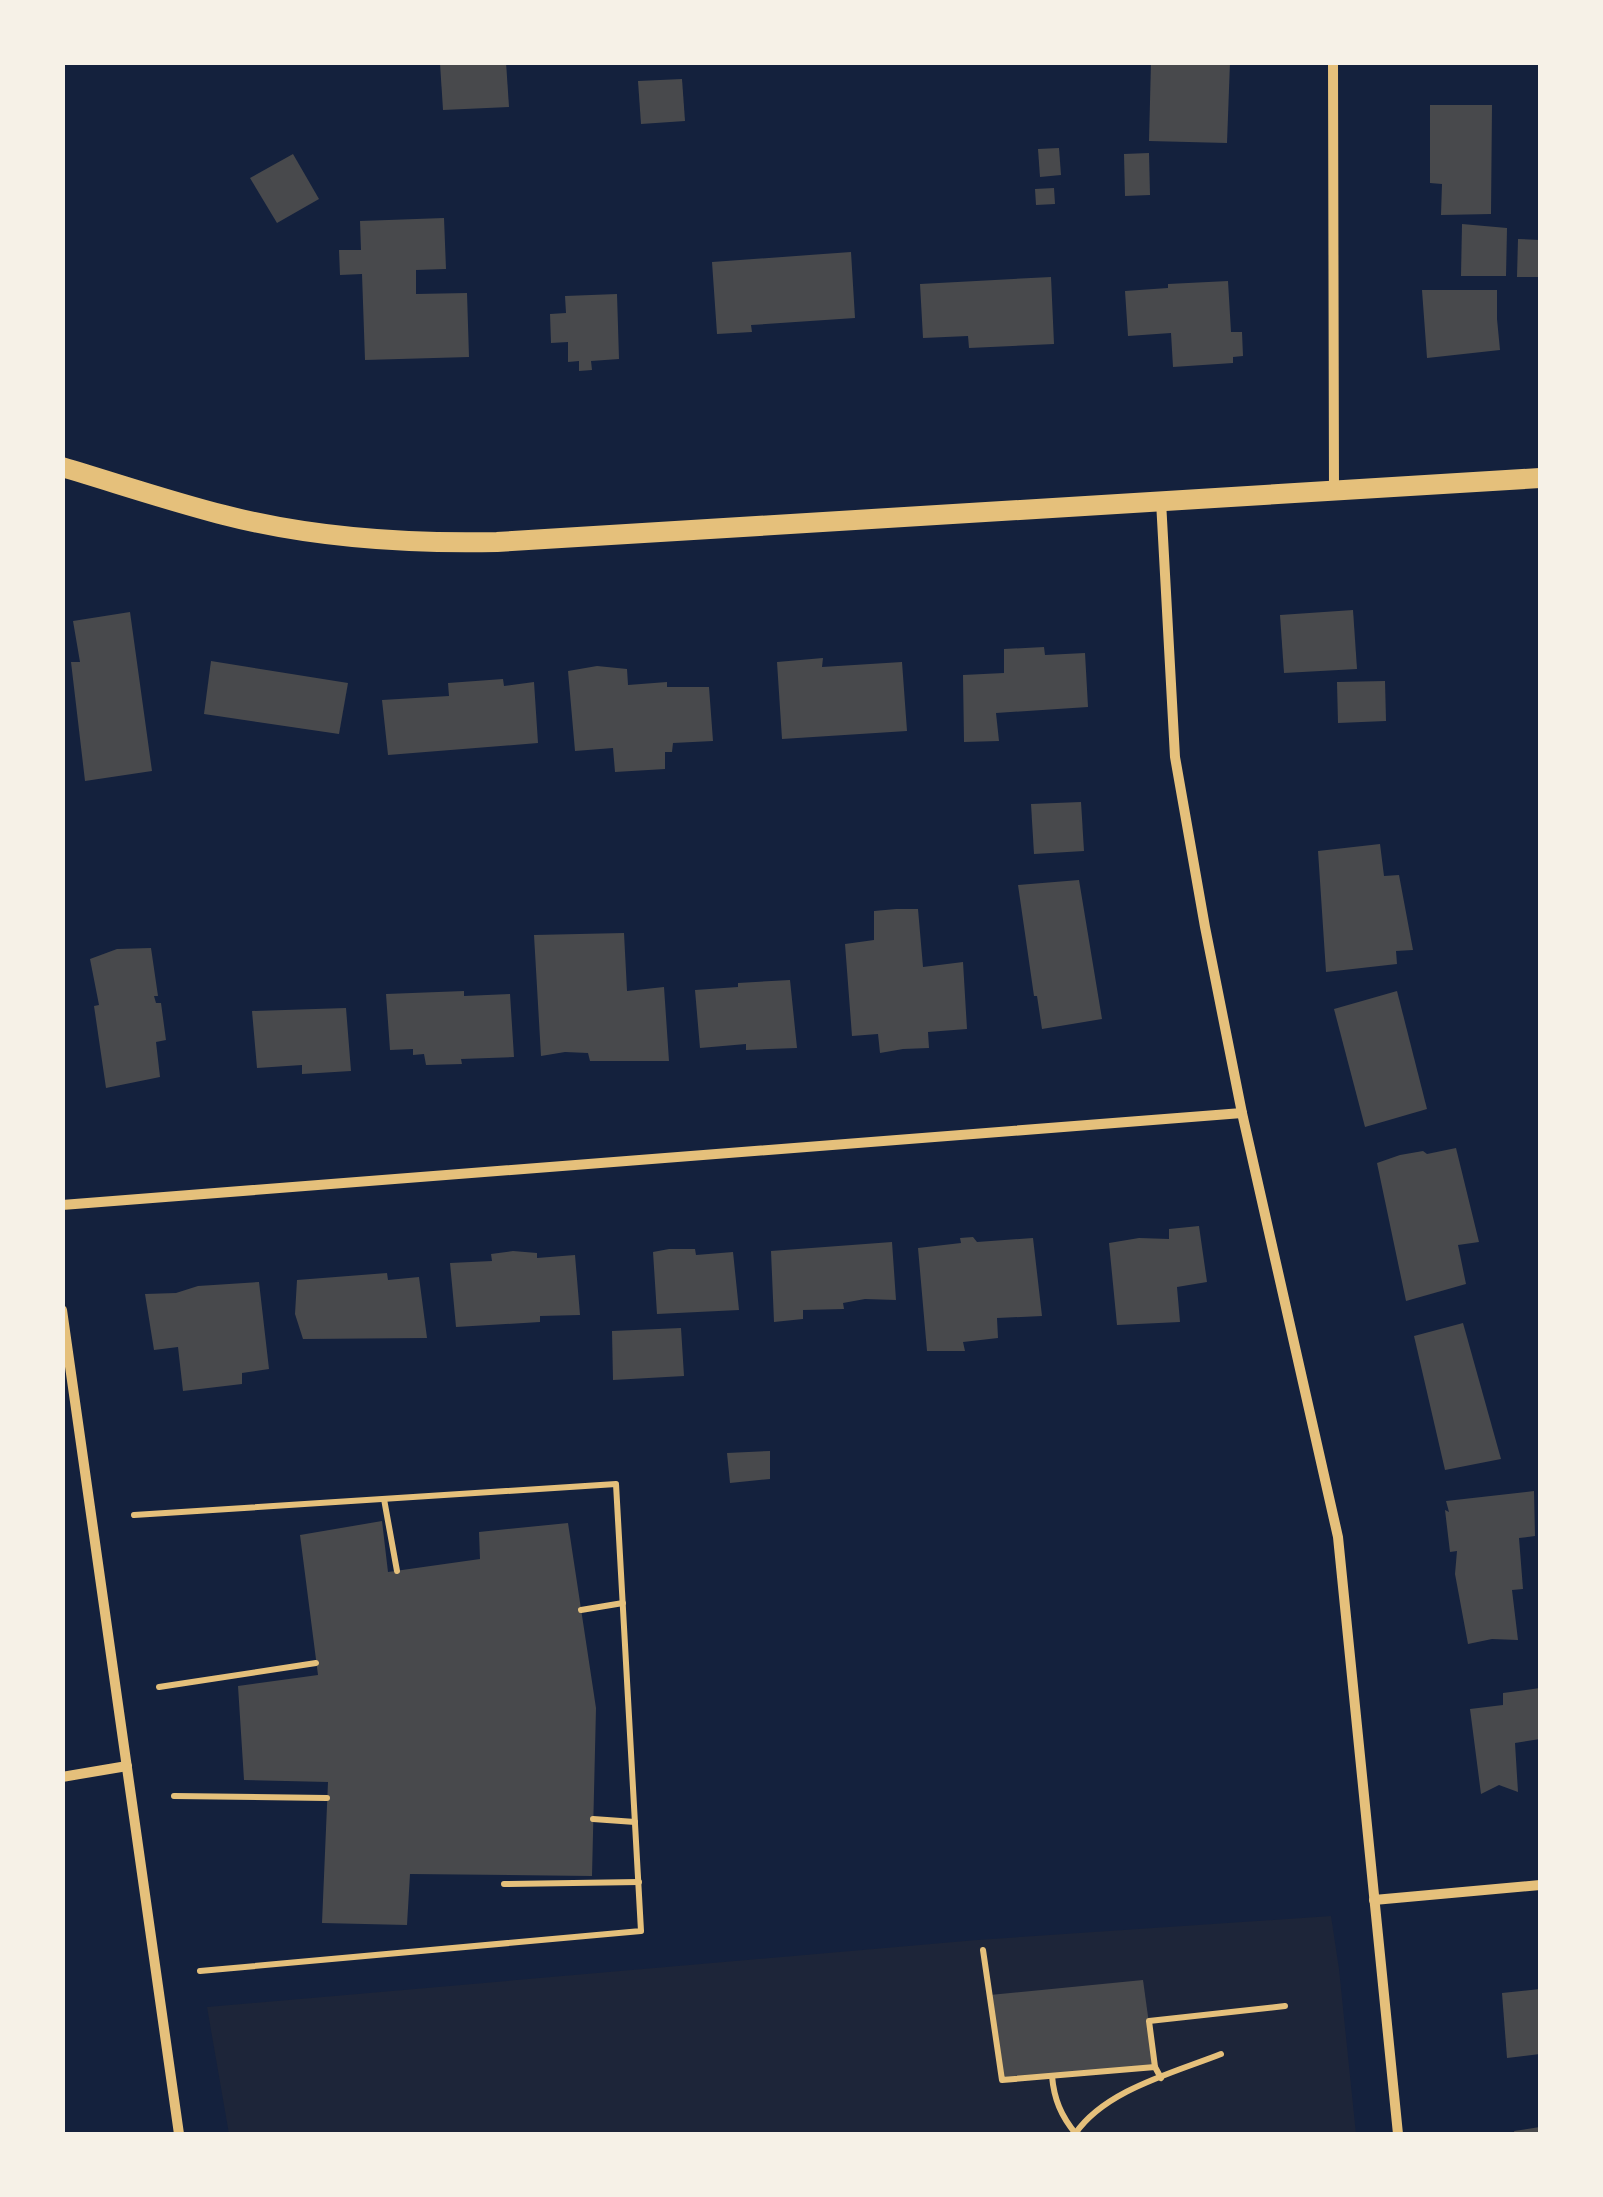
<svg xmlns="http://www.w3.org/2000/svg" width="1603" height="2197" font-family="'Titillium Web',sans-serif">
<style>
.green{fill:#1d2539}
.building{fill:#48494c}
.lines{fill:none;stroke-linecap:round;stroke-linejoin:round}
.path{stroke:#e5c07b;stroke-width:6}
.minor{stroke:#e5c07b;stroke-width:10}
.secondary{stroke:#e5c07b;stroke-width:20}
</style>
<rect width="100%" height="100%" fill="#14213d"/>
<path class="green" d="M 1331,1916 L 1339,1969 L 1356,2134 L 229,2134 L 207,2007 L 977,1940 Z"/>
<g class="building">
<path d="M 506,62 L 509,107 L 443,110 L 440,63 Z"/>
<path d="M 1151,62 L 1230,62 L 1227,143 L 1149,141 Z"/>
<path d="M 682,79 L 685,121 L 641,124 L 638,81 Z"/>
<path d="M 1430,105 L 1492,105 L 1491,214 L 1441,215 L 1442,184 L 1430,183 Z"/>
<path d="M 1059,148 L 1061,175 L 1040,177 L 1038,149 Z"/>
<path d="M 1149,153 L 1150,195 L 1125,196 L 1124,154 Z"/>
<path d="M 293,154 L 319,199 L 277,223 L 250,178 Z"/>
<path d="M 1054,188 L 1055,204 L 1036,205 L 1035,189 Z"/>
<path d="M 444,218 L 446,269 L 416,270 L 416,294 L 467,293 L 469,357 L 365,360 L 362,274 L 340,275 L 339,250 L 361,250 L 360,221 Z"/>
<path d="M 1462,224 L 1507,228 L 1506,276 L 1461,276 Z"/>
<path d="M 1518,239 L 1540,240 L 1540,277 L 1517,277 Z"/>
<path d="M 851,252 L 855,318 L 751,325 L 752,332 L 717,334 L 712,262 Z"/>
<path d="M 1051,277 L 1054,344 L 969,348 L 968,336 L 923,338 L 920,284 Z"/>
<path d="M 1228,281 L 1231,332 L 1242,332 L 1243,356 L 1233,357 L 1233,363 L 1173,367 L 1171,333 L 1128,336 L 1125,291 L 1168,288 L 1168,284 Z"/>
<path d="M 1422,290 L 1497,290 L 1497,319 L 1500,350 L 1427,358 Z"/>
<path d="M 617,294 L 619,359 L 591,361 L 592,370 L 579,371 L 579,361 L 568,362 L 568,342 L 551,343 L 550,314 L 566,313 L 565,296 Z"/>
<path d="M 1353,610 L 1357,669 L 1284,673 L 1280,615 Z"/>
<path d="M 130,612 L 152,771 L 85,781 L 71,662 L 80,662 L 73,621 Z"/>
<path d="M 1044,647 L 1045,655 L 1085,653 L 1088,707 L 996,713 L 999,741 L 964,742 L 963,675 L 1004,673 L 1004,649 Z"/>
<path d="M 823,658 L 822,667 L 902,662 L 907,731 L 782,739 L 777,662 Z"/>
<path d="M 211,661 L 348,683 L 339,734 L 204,714 Z"/>
<path d="M 597,666 L 627,669 L 628,685 L 667,682 L 667,687 L 709,687 L 713,741 L 673,743 L 672,752 L 665,752 L 665,769 L 615,772 L 613,748 L 575,751 L 568,671 Z"/>
<path d="M 503,679 L 504,686 L 534,682 L 538,743 L 388,755 L 382,700 L 449,696 L 448,683 Z"/>
<path d="M 1385,681 L 1386,721 L 1338,723 L 1337,682 Z"/>
<path d="M 1081,802 L 1084,851 L 1034,854 L 1031,804 Z"/>
<path d="M 1380,844 L 1384,876 L 1399,875 L 1413,950 L 1396,951 L 1397,964 L 1326,972 L 1318,851 Z"/>
<path d="M 1079,880 L 1102,1019 L 1042,1029 L 1037,996 L 1034,996 L 1018,885 Z"/>
<path d="M 896,909 L 918,909 L 923,967 L 963,962 L 967,1029 L 928,1032 L 929,1048 L 903,1049 L 880,1053 L 878,1034 L 852,1036 L 845,944 L 874,940 L 874,911 Z"/>
<path d="M 624,933 L 627,991 L 664,987 L 669,1061 L 590,1061 L 588,1053 L 565,1052 L 541,1056 L 534,935 Z"/>
<path d="M 151,948 L 158,996 L 154,996 L 156,1003 L 161,1003 L 166,1040 L 156,1042 L 160,1077 L 106,1088 L 94,1006 L 99,1005 L 90,959 L 117,949 Z"/>
<path d="M 790,980 L 797,1048 L 746,1050 L 746,1044 L 700,1048 L 695,990 L 738,987 L 738,983 Z"/>
<path d="M 464,991 L 464,996 L 510,994 L 514,1057 L 461,1059 L 462,1064 L 426,1065 L 424,1054 L 413,1055 L 413,1049 L 390,1050 L 386,994 Z"/>
<path d="M 1397,991 L 1427,1109 L 1365,1127 L 1334,1009 Z"/>
<path d="M 346,1008 L 351,1071 L 302,1074 L 302,1065 L 257,1068 L 252,1011 Z"/>
<path d="M 1456,1148 L 1479,1242 L 1458,1245 L 1466,1284 L 1406,1301 L 1377,1163 L 1400,1155 L 1423,1151 L 1427,1154 Z"/>
<path d="M 1199,1226 L 1207,1282 L 1177,1287 L 1180,1322 L 1117,1325 L 1109,1243 L 1139,1238 L 1169,1239 L 1169,1229 Z"/>
<path d="M 973,1237 L 977,1242 L 1033,1238 L 1042,1316 L 997,1318 L 998,1338 L 963,1342 L 965,1351 L 927,1351 L 918,1248 L 961,1243 L 960,1238 Z"/>
<path d="M 892,1242 L 896,1300 L 865,1299 L 843,1303 L 844,1309 L 803,1310 L 803,1319 L 774,1322 L 771,1251 Z"/>
<path d="M 669,1249 L 695,1249 L 696,1255 L 733,1252 L 739,1310 L 657,1314 L 653,1252 Z"/>
<path d="M 513,1251 L 537,1253 L 537,1258 L 575,1255 L 580,1315 L 540,1316 L 540,1322 L 456,1327 L 450,1263 L 492,1261 L 491,1254 Z"/>
<path d="M 387,1273 L 388,1280 L 419,1277 L 427,1338 L 303,1339 L 295,1314 L 297,1280 Z"/>
<path d="M 259,1282 L 269,1369 L 242,1373 L 242,1384 L 183,1391 L 178,1347 L 154,1350 L 145,1294 L 176,1293 L 198,1286 Z"/>
<path d="M 1463,1323 L 1501,1459 L 1445,1470 L 1414,1336 Z"/>
<path d="M 681,1328 L 684,1376 L 613,1380 L 612,1331 Z"/>
<path d="M 770,1451 L 770,1479 L 730,1483 L 727,1453 Z"/>
<path d="M 1534,1491 L 1535,1536 L 1519,1538 L 1523,1589 L 1512,1590 L 1518,1640 L 1492,1639 L 1468,1644 L 1455,1574 L 1457,1551 L 1450,1552 L 1445,1510 L 1449,1512 L 1446,1501 Z"/>
<path d="M 382,1521 L 388,1572 L 480,1559 L 479,1532 L 568,1523 L 596,1708 L 592,1876 L 410,1874 L 407,1925 L 322,1923 L 328,1782 L 244,1780 L 238,1686 L 318,1675 L 300,1535 Z"/>
<path d="M 1540,1688 L 1540,1739 L 1515,1743 L 1518,1792 L 1499,1785 L 1481,1794 L 1470,1709 L 1503,1705 L 1503,1693 Z"/>
<path d="M 1143,1980 L 1155,2067 L 1002,2080 L 990,1995 Z"/>
<path d="M 1540,1989 L 1540,2054 L 1507,2058 L 1502,1993 Z"/>
<path d="M 1540,2127 L 1540,2134 L 1515,2134 L 1514,2131 Z"/>
</g>
<g class="lines">
<g class="path">
<path d="M 384,1499 L 397,1571"/>
<path d="M 134,1515 L 616,1484 L 641,1931 L 200,1971"/>
<path d="M 581,1610 L 623,1603"/>
<path d="M 159,1687 L 316,1663"/>
<path d="M 174,1796 L 327,1798"/>
<path d="M 593,1819 L 635,1822"/>
<path d="M 504,1884 L 639,1882"/>
<path d="M 983,1950 L 1002,2080 L 1155,2067 L 1161,2078"/>
<path d="M 1155,2067 L 1149,2021 L 1285,2006"/>
<path d="M 1052,2076 C 1054,2099 1061,2116 1076,2134"/>
<path d="M 1075,2134 C 1105,2090 1173,2073 1221,2054"/>
</g>
<g class="minor">
<path d="M 1333,62 L 1334,491"/>
<path d="M 1161,501 L 1175,757 L 1205,927 L 1242,1113 L 1338,1537 L 1398,2134"/>
<path d="M 62,1205 L 1242,1113"/>
<path d="M 62,1310 L 179,2134"/>
<path d="M 62,1777 L 127,1766"/>
<path d="M 1374,1900 L 1540,1885"/>
</g>
<path class="secondary" d="M 62,467 C 116,483 169,501 224,515 C 313,538 405,544 497,542 L 1540,478"/>
</g>
<rect width="1603" height="2197" fill="none" stroke="#f6f1e7" stroke-width="130"/>
</svg>
